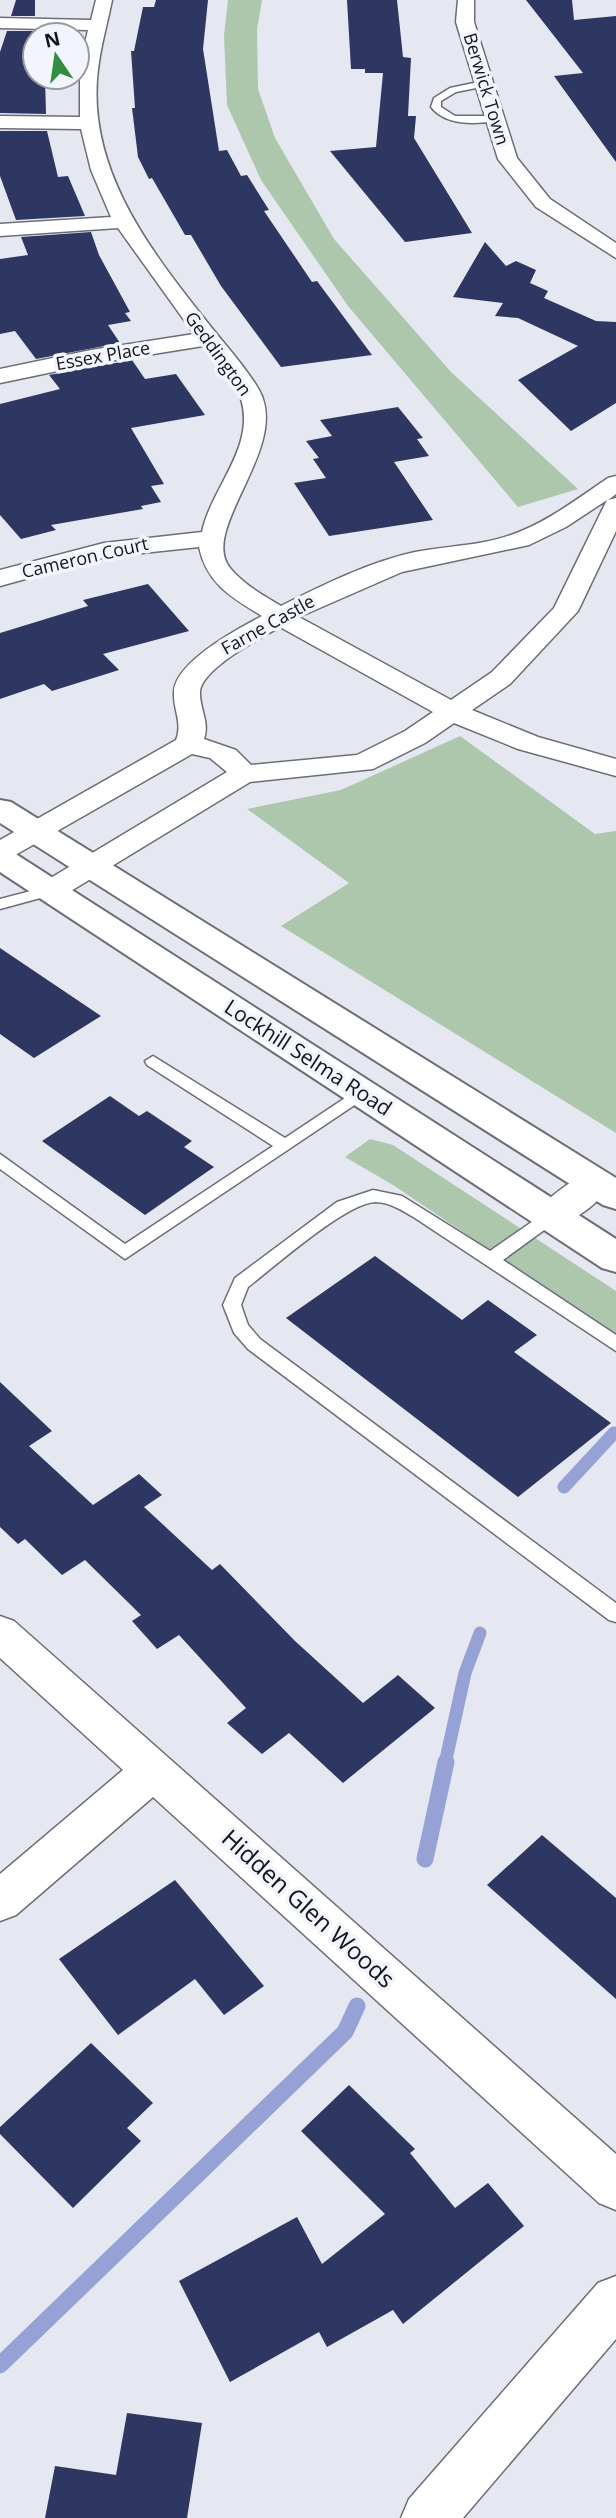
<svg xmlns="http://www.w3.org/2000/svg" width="616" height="2518" font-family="'Open Sans',sans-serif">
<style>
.green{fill:#acc7ac}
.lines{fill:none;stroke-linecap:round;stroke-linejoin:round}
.stream-far1{stroke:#96a2d6;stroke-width:13}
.stream{stroke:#96a2d6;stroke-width:17}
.building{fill:#2e3662}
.lane-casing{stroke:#6c6e76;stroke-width:3}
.street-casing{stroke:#6c6e76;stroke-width:3}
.secondary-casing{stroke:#6c6e76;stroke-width:4}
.lane{fill:#fff;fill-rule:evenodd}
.street{fill:#fff;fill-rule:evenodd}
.secondary{fill:#fff;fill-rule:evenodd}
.labels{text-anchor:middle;stroke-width:7;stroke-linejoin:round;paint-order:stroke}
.far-street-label{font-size:18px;fill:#141518;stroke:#f2f5fe}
.street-label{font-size:21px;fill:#141518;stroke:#f2f5fe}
.near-street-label{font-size:24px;fill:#141518;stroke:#f2f5fe}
</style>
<rect width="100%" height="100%" fill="#e5e8f0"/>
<g class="green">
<path d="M 228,0 L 262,0 L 257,29 L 258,89 L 275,138 L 334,239 L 451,372 L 578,489 L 518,507 L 348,306 L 261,180 L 227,105 L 224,36 Z"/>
<path d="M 460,736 L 595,834 L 616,831 L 616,1133 L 281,926 L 349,883 L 247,809 L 341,790 Z"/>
<path d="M 370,1139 L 393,1145 L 616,1291 L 616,1335 L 393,1185 L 345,1157 Z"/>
</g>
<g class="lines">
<g class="stream-far1">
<path d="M 564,1487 L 614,1433"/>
<path d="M 445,1764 L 465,1673 L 480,1633"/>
</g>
<g class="stream">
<path d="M 425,1859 L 446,1762"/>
<path d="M 0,2365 L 345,2032 L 357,2006"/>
</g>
</g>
<g class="building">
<path d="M 16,0 L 35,0 L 35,16 L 11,16 Z"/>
<path d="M 156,0 L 208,0 L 203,49 L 219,151 L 227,150 L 241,176 L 247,175 L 269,210 L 264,211 L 312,282 L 317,281 L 372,355 L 281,367 L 221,286 L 191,235 L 185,235 L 152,178 L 149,179 L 138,157 L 132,108 L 135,108 L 131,51 L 134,51 L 143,7 L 154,7 Z"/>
<path d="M 347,0 L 397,0 L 403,57 L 411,58 L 408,116 L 416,116 L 414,138 L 472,233 L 405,242 L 330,151 L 376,147 L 383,73 L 365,73 L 365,69 L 351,69 Z"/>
<path d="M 526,0 L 572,0 L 574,20 L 616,16 L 616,162 L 554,76 L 583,73 Z"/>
<path d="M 7,31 L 35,31 L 35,77 L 45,77 L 46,114 L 0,113 L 0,52 Z"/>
<path d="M 0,131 L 47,131 L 58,177 L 68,176 L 85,216 L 16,220 L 0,176 Z"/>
<path d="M 91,232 L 99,255 L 130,312 L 125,313 L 131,321 L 108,325 L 120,343 L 36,359 L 15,331 L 0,334 L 0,259 L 28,255 L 21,237 Z"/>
<path d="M 485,242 L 506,266 L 516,261 L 536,270 L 530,283 L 548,291 L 544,298 L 596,321 L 616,322 L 616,403 L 571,431 L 518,380 L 578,346 L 518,318 L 495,316 L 503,303 L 453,297 Z"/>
<path d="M 132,360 L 145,379 L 176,374 L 205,415 L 131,428 L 164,484 L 151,486 L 161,502 L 141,506 L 143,509 L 51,525 L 56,530 L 21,539 L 0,515 L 0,404 L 60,389 L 49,375 Z"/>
<path d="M 398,407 L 423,438 L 417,439 L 429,456 L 394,462 L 433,520 L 329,536 L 294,483 L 326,478 L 313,459 L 319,458 L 306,441 L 332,436 L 320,420 Z"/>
<path d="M 148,584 L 189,631 L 103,654 L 119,670 L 52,691 L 44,684 L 0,699 L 0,633 L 88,606 L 83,600 Z"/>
<path d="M 0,948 L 101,1016 L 34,1058 L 0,1034 Z"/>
<path d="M 110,1096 L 139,1116 L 147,1111 L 192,1141 L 184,1147 L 214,1167 L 145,1215 L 42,1141 Z"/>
<path d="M 375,1256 L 462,1320 L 488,1300 L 537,1335 L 514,1352 L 611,1423 L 518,1497 L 286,1318 Z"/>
<path d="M 0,1382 L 52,1431 L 29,1446 L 93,1505 L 139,1474 L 162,1495 L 144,1507 L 212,1570 L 220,1564 L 295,1641 L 363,1703 L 398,1675 L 435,1708 L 343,1783 L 289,1733 L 262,1754 L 227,1723 L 246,1708 L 179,1635 L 157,1649 L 132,1621 L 141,1615 L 85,1560 L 62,1575 L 25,1539 L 18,1544 L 0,1527 Z"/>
<path d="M 542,1835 L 616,1898 L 616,1999 L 487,1885 Z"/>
<path d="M 175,1880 L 264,1986 L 224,2015 L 195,1979 L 118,2035 L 59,1959 Z"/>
<path d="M 91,2043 L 153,2103 L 127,2128 L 141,2141 L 73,2208 L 0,2134 L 0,2127 Z"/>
<path d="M 349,2085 L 415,2149 L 410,2153 L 455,2208 L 488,2183 L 524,2226 L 403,2324 L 393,2310 L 327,2347 L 319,2332 L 230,2382 L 179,2281 L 297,2217 L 322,2264 L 385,2214 L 301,2131 Z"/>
<path d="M 127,2413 L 202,2423 L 187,2518 L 45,2518 L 55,2466 L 116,2475 Z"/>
</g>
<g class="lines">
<g class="lane-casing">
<g id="lane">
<path d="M 483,81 L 486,86 L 456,92 L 441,101 L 441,107 L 455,116 L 494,116 L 497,117 L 497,121 C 475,124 446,126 431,107 L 434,98 L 450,88 Z"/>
<path d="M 50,886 L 55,888 L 55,894 L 0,909 L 0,899 Z"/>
<path d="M 153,1056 L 285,1138 L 357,1090 L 369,1090 L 371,1094 L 125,1259 L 0,1169 L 0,1154 L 125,1244 L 273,1146 L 147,1065 L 145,1061 Z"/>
<path d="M 373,1190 L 402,1196 L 490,1251 L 546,1212 L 558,1212 L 561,1216 L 558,1220 L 503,1260 L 616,1335 L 616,1351 L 415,1218 C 403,1211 390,1202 375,1202 C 346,1203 274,1267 248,1287 L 241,1305 L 248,1325 L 260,1339 L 616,1603 L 616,1622 L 609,1620 L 248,1349 L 234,1333 L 223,1305 L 235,1278 L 337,1202 Z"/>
</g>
</g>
<g class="street-casing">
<g id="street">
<path d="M 96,0 L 112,0 C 108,21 102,41 99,62 C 83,162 146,245 204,318 C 218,337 257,379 263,399 C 282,455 200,531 230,568 C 244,585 263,595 281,606 C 323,585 369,562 415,552 C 447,546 480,546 511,535 C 546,523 577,499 608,478 L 616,476 L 616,494 L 608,500 L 616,498 L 616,531 L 578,611 L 510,684 L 472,710 L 538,737 L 616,759 L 616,776 L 518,749 L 454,723 L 425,743 L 373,769 L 250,782 L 61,897 L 50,900 L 39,897 L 35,891 L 39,885 L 227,772 L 210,758 L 192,754 L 10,858 L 0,861 L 0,840 L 176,740 C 183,723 173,710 174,692 C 175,662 237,629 262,616 C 231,597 207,584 199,547 L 105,557 L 0,586 L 0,570 L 104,543 L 202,532 C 211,488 256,447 241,399 C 235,382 214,361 203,346 L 91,364 L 0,383 L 0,369 L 91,350 L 194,334 L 118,228 L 0,236 L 0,224 L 111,217 L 91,170 L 81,129 L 0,128 L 0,116 L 80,117 L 80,64 L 88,30 L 0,28 L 0,18 L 91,20 ZM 607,500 L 554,608 L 492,672 L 451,700 L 299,617 L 402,572 L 529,545 L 566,527 ZM 280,627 L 433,712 L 405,731 L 357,755 L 251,765 L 236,750 L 204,739 C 210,722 199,708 200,691 C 203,668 260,638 280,627 Z"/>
<path d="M 458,0 L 474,0 L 474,22 L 517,158 L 550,199 L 616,243 L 616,258 L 536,207 L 498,159 L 456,22 Z"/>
<path d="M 595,1171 L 607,1175 L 612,1183 C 599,1204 564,1232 540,1225 L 535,1216 C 546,1197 575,1177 595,1171 Z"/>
<path d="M 0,1616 L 14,1621 L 616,2154 L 616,2210 L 599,2203 L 153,1797 L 16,1915 L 0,1921 L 0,1874 L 123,1770 L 0,1658 Z"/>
<path d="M 616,2276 L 616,2339 L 463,2518 L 401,2518 L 409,2499 L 598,2283 Z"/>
</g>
</g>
<g class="secondary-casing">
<g id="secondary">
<path d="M 0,800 L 11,802 L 616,1178 L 616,1209 L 603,1205 L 0,823 Z"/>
<path d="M 0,848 L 11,851 L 616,1239 L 616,1272 L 602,1268 L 0,872 Z"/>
</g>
</g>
<use href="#lane" class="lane"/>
<use href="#street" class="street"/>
<use href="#secondary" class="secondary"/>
</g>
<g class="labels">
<g class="far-street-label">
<text transform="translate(486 89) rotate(73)" y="6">Berwick Town</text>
<text transform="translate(218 354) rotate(54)" y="6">Geddington</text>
<text transform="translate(103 356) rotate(-10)" y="6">Essex Place</text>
<text transform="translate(85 558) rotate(-13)" y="6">Cameron Court</text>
<text transform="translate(268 625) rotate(-29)" y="6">Farne Castle</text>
</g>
<g class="street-label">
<text transform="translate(308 1058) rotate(33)" y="7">Lockhill Selma Road</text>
</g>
<g class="near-street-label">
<text transform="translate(308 1909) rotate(42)" y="8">Hidden Glen Woods</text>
</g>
</g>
<g transform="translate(56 56) rotate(347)"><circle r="33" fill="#f2f5fe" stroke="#999ba2" stroke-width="2"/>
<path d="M0-5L12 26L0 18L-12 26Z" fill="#328d3e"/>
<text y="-10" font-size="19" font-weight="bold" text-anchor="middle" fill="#141518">N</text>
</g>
</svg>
